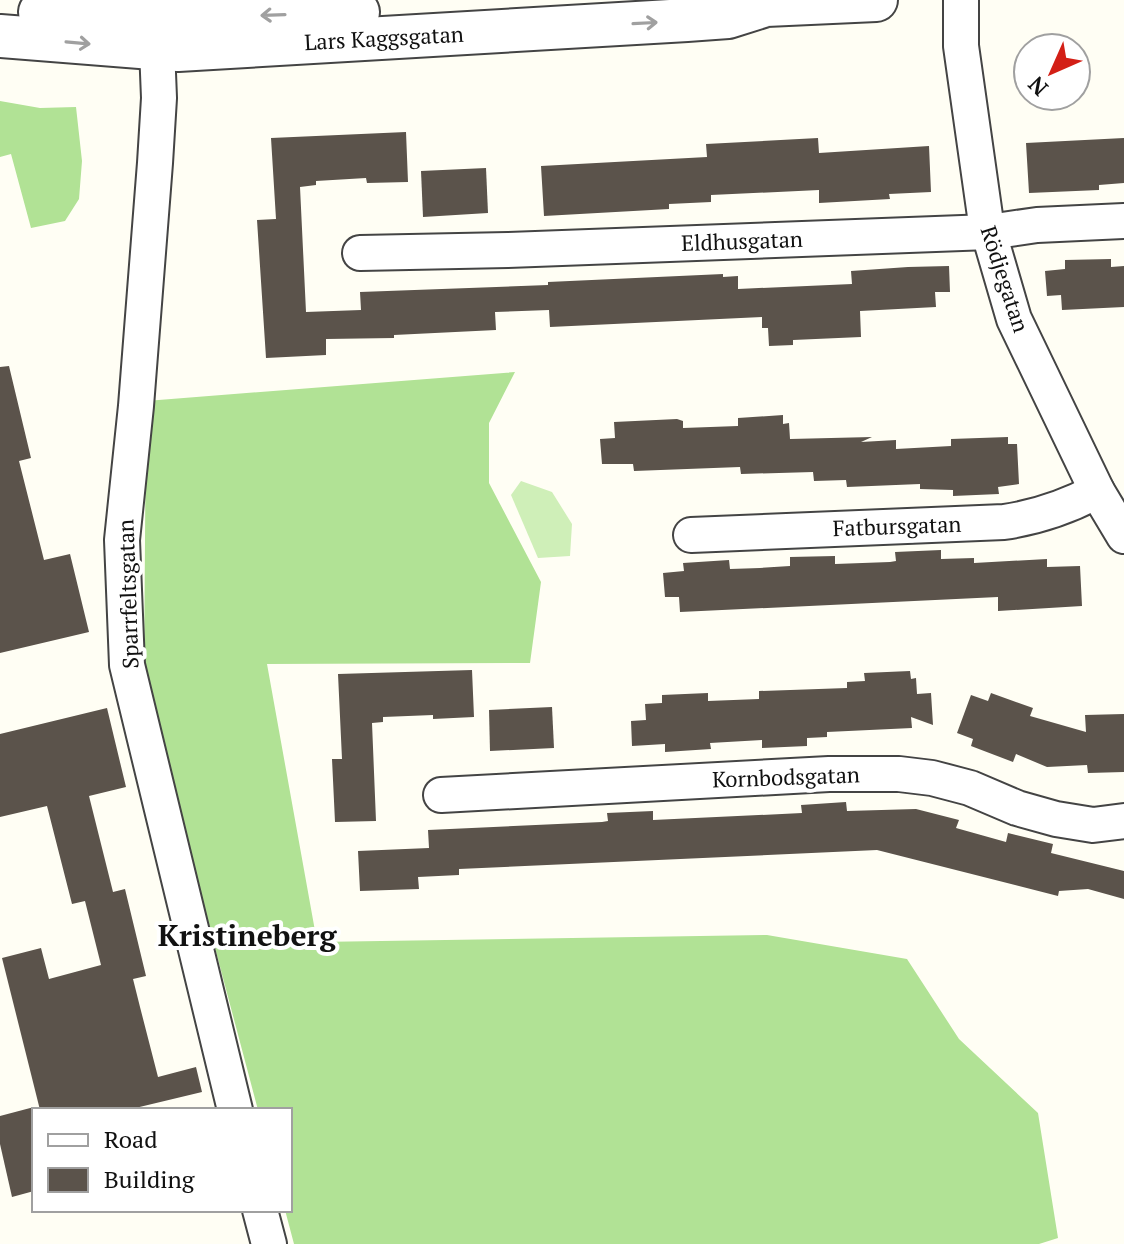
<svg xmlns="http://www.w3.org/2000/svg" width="1124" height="1244" font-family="'PT Serif',serif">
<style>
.green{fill:#cfefb8}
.forest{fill:#b1e295}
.building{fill:#5b534b}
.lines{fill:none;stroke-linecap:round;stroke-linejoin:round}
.minor-casing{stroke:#444;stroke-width:38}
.tertiary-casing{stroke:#444;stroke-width:46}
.minor{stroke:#fff;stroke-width:34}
.tertiary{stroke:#fff;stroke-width:42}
.oneway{stroke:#a0a0a0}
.labels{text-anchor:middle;stroke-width:8;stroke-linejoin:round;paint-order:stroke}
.street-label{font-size:22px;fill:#111;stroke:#fff}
.district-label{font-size:30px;font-weight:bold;fill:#111;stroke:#fff}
</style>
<rect width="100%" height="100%" fill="#fffef4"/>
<path class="green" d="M 521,481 L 552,492 L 572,524 L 570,556 L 538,558 L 511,495 Z"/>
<g class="forest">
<path d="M 0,101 L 40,108 L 76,107 L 82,161 L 79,199 L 65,221 L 31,228 L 11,154 L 0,157 Z"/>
<path d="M 515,372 L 489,423 L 489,483 L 541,582 L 530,663 L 267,664 L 317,942 L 767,935 L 907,959 L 959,1039 L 1038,1113 L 1058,1238 L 1039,1244 L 294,1244 L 285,1210 L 290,1210 L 290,1110 L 258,1110 L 144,680 L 146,401 Z"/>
</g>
<g class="building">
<path d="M 406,132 L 408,182 L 367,183 L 366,178 L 316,181 L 316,185 L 300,187 L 306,312 L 361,310 L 360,292 L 548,285 L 548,282 L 723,274 L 723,277 L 738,276 L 738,289 L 852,284 L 851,271 L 908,267 L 949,266 L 950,292 L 935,292 L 936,307 L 860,311 L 861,337 L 793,340 L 793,345 L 769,346 L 768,328 L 762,328 L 762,317 L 550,327 L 549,310 L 495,312 L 496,330 L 394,335 L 394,338 L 326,339 L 326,355 L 266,358 L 257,220 L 276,219 L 271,138 Z"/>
<path d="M 818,138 L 819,153 L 929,146 L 931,192 L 889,194 L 890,199 L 819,203 L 819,190 L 711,195 L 711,202 L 669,204 L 669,209 L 544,216 L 541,166 L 707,157 L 706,144 Z"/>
<path d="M 1124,138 L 1124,183 L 1099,185 L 1099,190 L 1029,193 L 1026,143 Z"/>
<path d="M 486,168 L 488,213 L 423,217 L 421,171 Z"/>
<path d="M 1111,259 L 1111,267 L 1124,266 L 1124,307 L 1062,310 L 1061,295 L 1047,296 L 1045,271 L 1065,269 L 1065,260 Z"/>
<path d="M 9,366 L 31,458 L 19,461 L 44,560 L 70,554 L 89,632 L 0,653 L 0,367 Z"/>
<path d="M 783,415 L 783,424 L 789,423 L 790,439 L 872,437 L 861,442 L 896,440 L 896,449 L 951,446 L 951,439 L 1008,437 L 1008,444 L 1017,444 L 1019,484 L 998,487 L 999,494 L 953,496 L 953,490 L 920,489 L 920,484 L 847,487 L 846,480 L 814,481 L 813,472 L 741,474 L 740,467 L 634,471 L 633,464 L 602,464 L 600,439 L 615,438 L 614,422 L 677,419 L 683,421 L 683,428 L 738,426 L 738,418 Z"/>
<path d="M 941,550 L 941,559 L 974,558 L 974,563 L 1047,559 L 1047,567 L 1080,566 L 1082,606 L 998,611 L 998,597 L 680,612 L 679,597 L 665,597 L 663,573 L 684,571 L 683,563 L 729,560 L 730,569 L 760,568 L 790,566 L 790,557 L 835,556 L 835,564 L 890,562 L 896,561 L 895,552 Z"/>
<path d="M 472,670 L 474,717 L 433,719 L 433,715 L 383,717 L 383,722 L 372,723 L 376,821 L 335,822 L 332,759 L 342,759 L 338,674 Z"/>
<path d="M 910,671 L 911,679 L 916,678 L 917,694 L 931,693 L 933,725 L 911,717 L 912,728 L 827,732 L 827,737 L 807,738 L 807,746 L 762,748 L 762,740 L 710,743 L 711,749 L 665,752 L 665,744 L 632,746 L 631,721 L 646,720 L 645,704 L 662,703 L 662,695 L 708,693 L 708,701 L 759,699 L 759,691 L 847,688 L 847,682 L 865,681 L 864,673 Z"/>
<path d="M 991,693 L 1033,708 L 1030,716 L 1086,732 L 1085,715 L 1124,714 L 1124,772 L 1088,773 L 1087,765 L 1047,767 L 1016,754 L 1013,762 L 971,746 L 973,739 L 957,733 L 971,695 L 988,701 Z"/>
<path d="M 552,707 L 554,748 L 490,751 L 489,710 Z"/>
<path d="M 107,708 L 126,787 L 89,796 L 113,892 L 125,889 L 146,976 L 133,979 L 140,1007 L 158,1077 L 196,1067 L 202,1092 L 127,1110 L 40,1110 L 2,958 L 41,948 L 49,979 L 101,965 L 85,901 L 72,904 L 47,806 L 0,817 L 0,734 Z"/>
<path d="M 846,802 L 847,811 L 916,809 L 959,820 L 956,828 L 1006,842 L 1008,833 L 1053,844 L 1051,853 L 1124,871 L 1124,899 L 1088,889 L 1059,891 L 1058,896 L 877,850 L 459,869 L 459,875 L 418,877 L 419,889 L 360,891 L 358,851 L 429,848 L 428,830 L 602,822 L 608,821 L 607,813 L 653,811 L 653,820 L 802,813 L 801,805 Z"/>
<path d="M 34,1107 L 34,1191 L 12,1197 L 0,1144 L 0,1116 Z"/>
</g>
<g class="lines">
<g class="minor-casing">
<g id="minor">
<path d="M 961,0 L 961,46 L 986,223 L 1014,319 L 1097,491 L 1124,536"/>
<path d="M 156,23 L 159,98 L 155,163 L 136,406 L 122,540 L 127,665 L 235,1110"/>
<path d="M 360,253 L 508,250 L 989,232 L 1037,225 L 1124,221"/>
<path d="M 691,535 L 1004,522 C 1038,517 1067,507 1097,491"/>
<path d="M 441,795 L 829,774 L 899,774 L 932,778 L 970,788 L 1017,808 L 1056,819 L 1093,825 L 1124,821"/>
<path d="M 260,1210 L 269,1244"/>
</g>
</g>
<g class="tertiary-casing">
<g id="tertiary">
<path d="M 40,12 L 156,18 L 358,12"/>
<path d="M 0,36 L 178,50 L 687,20 L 728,17 L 766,5 L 876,0"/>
</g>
</g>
<use href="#minor" class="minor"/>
<use href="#tertiary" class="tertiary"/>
</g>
<defs><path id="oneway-shaft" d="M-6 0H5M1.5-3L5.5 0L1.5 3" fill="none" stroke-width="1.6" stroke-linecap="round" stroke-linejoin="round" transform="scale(2)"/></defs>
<g class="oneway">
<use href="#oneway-shaft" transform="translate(273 15) rotate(178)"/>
<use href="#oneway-shaft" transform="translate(645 23) rotate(-3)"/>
<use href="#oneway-shaft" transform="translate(78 43) rotate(5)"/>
</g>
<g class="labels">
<g class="street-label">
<text transform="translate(384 38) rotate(-3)" y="8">Lars Kaggsgatan</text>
<text transform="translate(742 241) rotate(-2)" y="8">Eldhusgatan</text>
<text transform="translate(1005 279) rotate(72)" y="8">Rödjegatan</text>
<text transform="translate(897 526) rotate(-2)" y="8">Fatbursgatan</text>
<text transform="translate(128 594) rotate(-92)" y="8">Sparrfeltsgatan</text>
<text transform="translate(786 777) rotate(-2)" y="8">Kornbodsgatan</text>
</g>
<g class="district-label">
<text x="247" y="946">Kristineberg</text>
</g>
</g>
<rect x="32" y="1108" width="260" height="104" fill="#ffffff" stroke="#a0a0a0" stroke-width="2"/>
<rect x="48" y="1134" width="40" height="12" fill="#ffffff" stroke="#a0a0a0" stroke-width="2"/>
<text x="104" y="1148" font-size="24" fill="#111111">Road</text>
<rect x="48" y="1168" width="40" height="24" fill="#5b534b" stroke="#a0a0a0" stroke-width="2"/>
<text x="104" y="1188" font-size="24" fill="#111111">Building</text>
<g transform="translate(1052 72) rotate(225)"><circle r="38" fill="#ffffff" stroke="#a0a0a0" stroke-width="2"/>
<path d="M0-6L14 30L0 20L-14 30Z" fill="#d31f16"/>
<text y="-12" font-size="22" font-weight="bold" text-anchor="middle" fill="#111111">N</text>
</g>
</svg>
